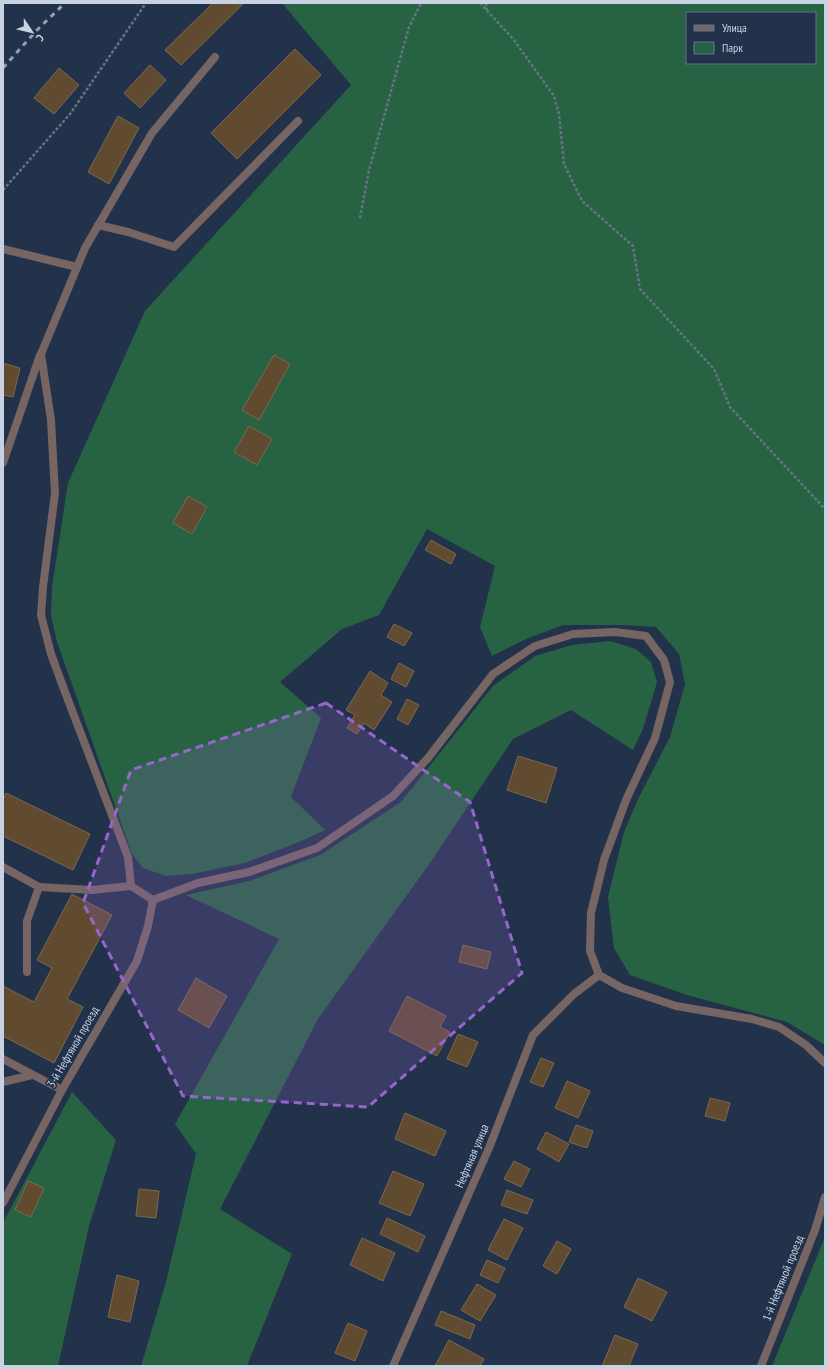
<svg xmlns="http://www.w3.org/2000/svg" width="828" height="1369" font-family="'PT Sans Narrow',sans-serif">
<style>
.green{fill:#276343;fill-rule:evenodd}
.building{fill:#604b31;stroke:#7d684d}
.lines{fill:none;stroke-linecap:round;stroke-linejoin:round}
.path{stroke:#657387;stroke-width:2.5;stroke-dasharray:3 2;stroke-linecap:butt}
.service{stroke:#766563;stroke-width:8}
.minor{stroke:#766563;stroke-width:8}
.tertiary{stroke:#766563;stroke-width:8}
.rail{stroke:#94a0b3;stroke-width:3;stroke-dasharray:5 5;stroke-linecap:butt}
.marked{fill:#9666cb;fill-opacity:0.2;stroke:#9666cb;stroke-width:3;stroke-dasharray:8 5;stroke-linejoin:round}
.labels{text-anchor:middle;stroke-width:3.5;stroke-linejoin:round;paint-order:stroke}
.street-label{font-size:12px;fill:#c8d2e2;stroke:#22324a}
</style>
<rect width="100%" height="100%" fill="#22324a"/>
<g class="green">
<path d="M 282,3 L 825,3 L 825,1045 L 787,1022 L 687,995 L 630,975 L 614,948 L 608,897 L 624,832 L 638,799 L 670,737 L 685,684 L 679,654 L 656,627 L 621,625 L 563,625 L 526,639 L 492,656 L 480,627 L 495,566 L 427,529 L 379,615 L 342,629 L 280,682 L 321,718 L 291,797 L 325,830 L 299,842 L 245,863 L 192,874 L 166,876 L 143,868 L 132,854 L 57,642 L 51,615 L 52,587 L 68,483 L 145,311 L 351,85 ZM 687,13 L 815,13 L 815,63 L 687,63 Z"/>
<path d="M 610,641 L 636,649 L 651,662 L 657,682 L 643,729 L 633,750 L 571,710 L 513,739 L 430,863 L 318,1019 L 220,1209 L 292,1254 L 247,1366 L 141,1366 L 166,1282 L 196,1154 L 175,1124 L 279,939 L 186,895 L 249,881 L 320,855 L 401,802 L 493,686 L 535,656 L 572,645 Z"/>
<path d="M 72,1092 L 116,1140 L 89,1226 L 58,1366 L 3,1366 L 3,1223 Z"/>
<path d="M 825,1237 L 825,1366 L 772,1366 Z"/>
</g>
<g class="building">
<path d="M 213,3 L 242,3 L 243,4 L 181,65 L 165,50 Z"/>
<path d="M 295,49 L 321,75 L 237,159 L 211,133 Z"/>
<path d="M 150,65 L 166,80 L 140,108 L 124,93 Z"/>
<path d="M 59,68 L 79,85 L 54,114 L 34,98 Z"/>
<path d="M 118,116 L 139,128 L 109,184 L 88,172 Z"/>
<path d="M 274,355 L 290,364 L 259,420 L 242,410 Z"/>
<path d="M 3,363 L 20,368 L 13,397 L 3,395 Z"/>
<path d="M 249,426 L 272,439 L 257,465 L 234,452 Z"/>
<path d="M 188,496 L 207,507 L 192,534 L 173,523 Z"/>
<path d="M 431,540 L 456,554 L 451,564 L 425,550 Z"/>
<path d="M 394,624 L 412,633 L 404,646 L 387,637 Z"/>
<path d="M 399,663 L 414,671 L 406,687 L 391,679 Z"/>
<path d="M 370,671 L 388,683 L 381,695 L 392,702 L 374,730 L 364,723 L 357,734 L 347,728 L 355,715 L 346,710 Z"/>
<path d="M 407,699 L 419,705 L 408,725 L 397,719 Z"/>
<path d="M 518,756 L 557,768 L 546,803 L 507,790 Z"/>
<path d="M 6,793 L 90,834 L 73,870 L 3,836 L 3,800 Z"/>
<path d="M 72,894 L 112,915 L 67,999 L 83,1007 L 54,1063 L 3,1036 L 3,986 L 34,1002 L 52,968 L 37,960 Z"/>
<path d="M 463,945 L 491,952 L 487,969 L 459,962 Z"/>
<path d="M 196,978 L 227,996 L 209,1028 L 178,1010 Z"/>
<path d="M 407,996 L 446,1016 L 440,1027 L 450,1032 L 437,1056 L 389,1031 Z"/>
<path d="M 458,1034 L 478,1042 L 467,1067 L 447,1059 Z"/>
<path d="M 541,1058 L 554,1063 L 543,1087 L 530,1082 Z"/>
<path d="M 567,1081 L 590,1091 L 578,1118 L 555,1108 Z"/>
<path d="M 710,1098 L 730,1103 L 725,1121 L 705,1116 Z"/>
<path d="M 405,1113 L 446,1131 L 435,1156 L 395,1139 Z"/>
<path d="M 576,1125 L 593,1131 L 587,1148 L 569,1142 Z"/>
<path d="M 546,1132 L 569,1144 L 559,1162 L 537,1149 Z"/>
<path d="M 514,1161 L 530,1169 L 521,1187 L 504,1179 Z"/>
<path d="M 393,1171 L 424,1184 L 410,1216 L 379,1203 Z"/>
<path d="M 28,1181 L 44,1188 L 31,1217 L 15,1210 Z"/>
<path d="M 139,1189 L 159,1191 L 156,1218 L 136,1216 Z"/>
<path d="M 507,1190 L 533,1200 L 527,1214 L 501,1205 Z"/>
<path d="M 387,1218 L 425,1236 L 418,1252 L 380,1234 Z"/>
<path d="M 504,1219 L 523,1228 L 507,1260 L 488,1250 Z"/>
<path d="M 362,1238 L 395,1253 L 383,1281 L 350,1265 Z"/>
<path d="M 557,1241 L 571,1249 L 557,1274 L 543,1266 Z"/>
<path d="M 487,1260 L 505,1268 L 498,1283 L 480,1275 Z"/>
<path d="M 117,1275 L 139,1281 L 130,1322 L 108,1317 Z"/>
<path d="M 638,1278 L 667,1292 L 652,1321 L 624,1307 Z"/>
<path d="M 477,1284 L 496,1295 L 480,1321 L 461,1310 Z"/>
<path d="M 441,1311 L 475,1325 L 470,1339 L 435,1325 Z"/>
<path d="M 348,1323 L 367,1331 L 355,1361 L 335,1353 Z"/>
<path d="M 615,1335 L 638,1344 L 629,1366 L 602,1366 Z"/>
<path d="M 449,1340 L 484,1359 L 480,1366 L 435,1366 Z"/>
</g>
<g class="lines">
<g class="path">
<path d="M 480,3 L 514,40 L 554,96 L 559,114 L 564,164 L 582,201 L 633,246 L 640,289 L 714,369 L 730,407 L 825,509"/>
<path d="M 486,3 L 487,10"/>
<path d="M 3,190 L 70,114 L 146,3"/>
<path d="M 360,218 L 369,170 L 409,27 L 421,3"/>
</g>
<g class="service">
<path d="M 98,225 L 128,232 L 174,247 L 298,121"/>
<path d="M 3,249 L 77,267"/>
<path d="M 3,463 L 40,355"/>
<path d="M 3,867 L 39,887 L 92,890 L 131,886"/>
<path d="M 153,900 L 131,886 L 128,857 L 65,692 L 51,654 L 41,615 L 43,587 L 55,493 L 51,420 L 41,354 L 85,248 L 152,133 L 215,57"/>
<path d="M 27,972 L 27,921 L 39,887"/>
<path d="M 3,1059 L 62,1090"/>
<path d="M 3,1082 L 32,1075"/>
</g>
<g class="minor">
<path d="M 3,1203 L 62,1090 L 137,961 L 148,926 L 153,900 L 198,883 L 249,872 L 317,848 L 393,796 L 428,758 L 493,674 L 535,646 L 573,634 L 615,632 L 646,636 L 664,660 L 670,682 L 655,738 L 626,800 L 604,860 L 591,913 L 590,951 L 599,975 L 622,988 L 676,1006 L 752,1019 L 779,1027 L 806,1045 L 825,1063"/>
<path d="M 393,1366 L 489,1148 L 533,1035 L 574,994 L 599,975"/>
</g>
<path class="tertiary" d="M 761,1366 L 815,1230 L 825,1197"/>
<path class="rail" d="M 3,68 L 36,31 L 65,3"/>
</g>
<path class="marked" d="M 326,703 L 470,802 L 522,973 L 368,1107 L 183,1096 L 83,903 L 131,770 Z"/>
<g class="labels">
<g class="street-label">
<text transform="translate(73 1047) rotate(-60)" y="4">3-й Нефтяной проезд</text>
<text transform="translate(472 1156) rotate(-67)" y="4">Нефтяная улица</text>
<text transform="translate(783 1278) rotate(-68)" y="4">1-й Нефтяной проезд</text>
</g>
</g>
<rect width="828" height="1369" fill="none" stroke="#c8d2e2" stroke-width="8"/>
<rect x="686" y="12" width="130" height="52" fill="#22324a" stroke="#647287"/>
<rect x="694" y="25" width="20" height="6" fill="#766563" stroke="#647287"/>
<text x="722" y="32" font-size="12" fill="#c8d2e2">Улица</text>
<rect x="694" y="42" width="20" height="12" fill="#276343" stroke="#647287"/>
<text x="722" y="52" font-size="12" fill="#c8d2e2">Парк</text>
<g transform="translate(32 32) rotate(125)" stroke="#22324a" stroke-width="3" paint-order="stroke">
<path d="M0-3L7 15L0 10L-7 15Z" fill="#c8d2e2"/>
<text y="-6" font-size="11" font-weight="bold" text-anchor="middle" fill="#c8d2e2">С</text>
</g>
</svg>
